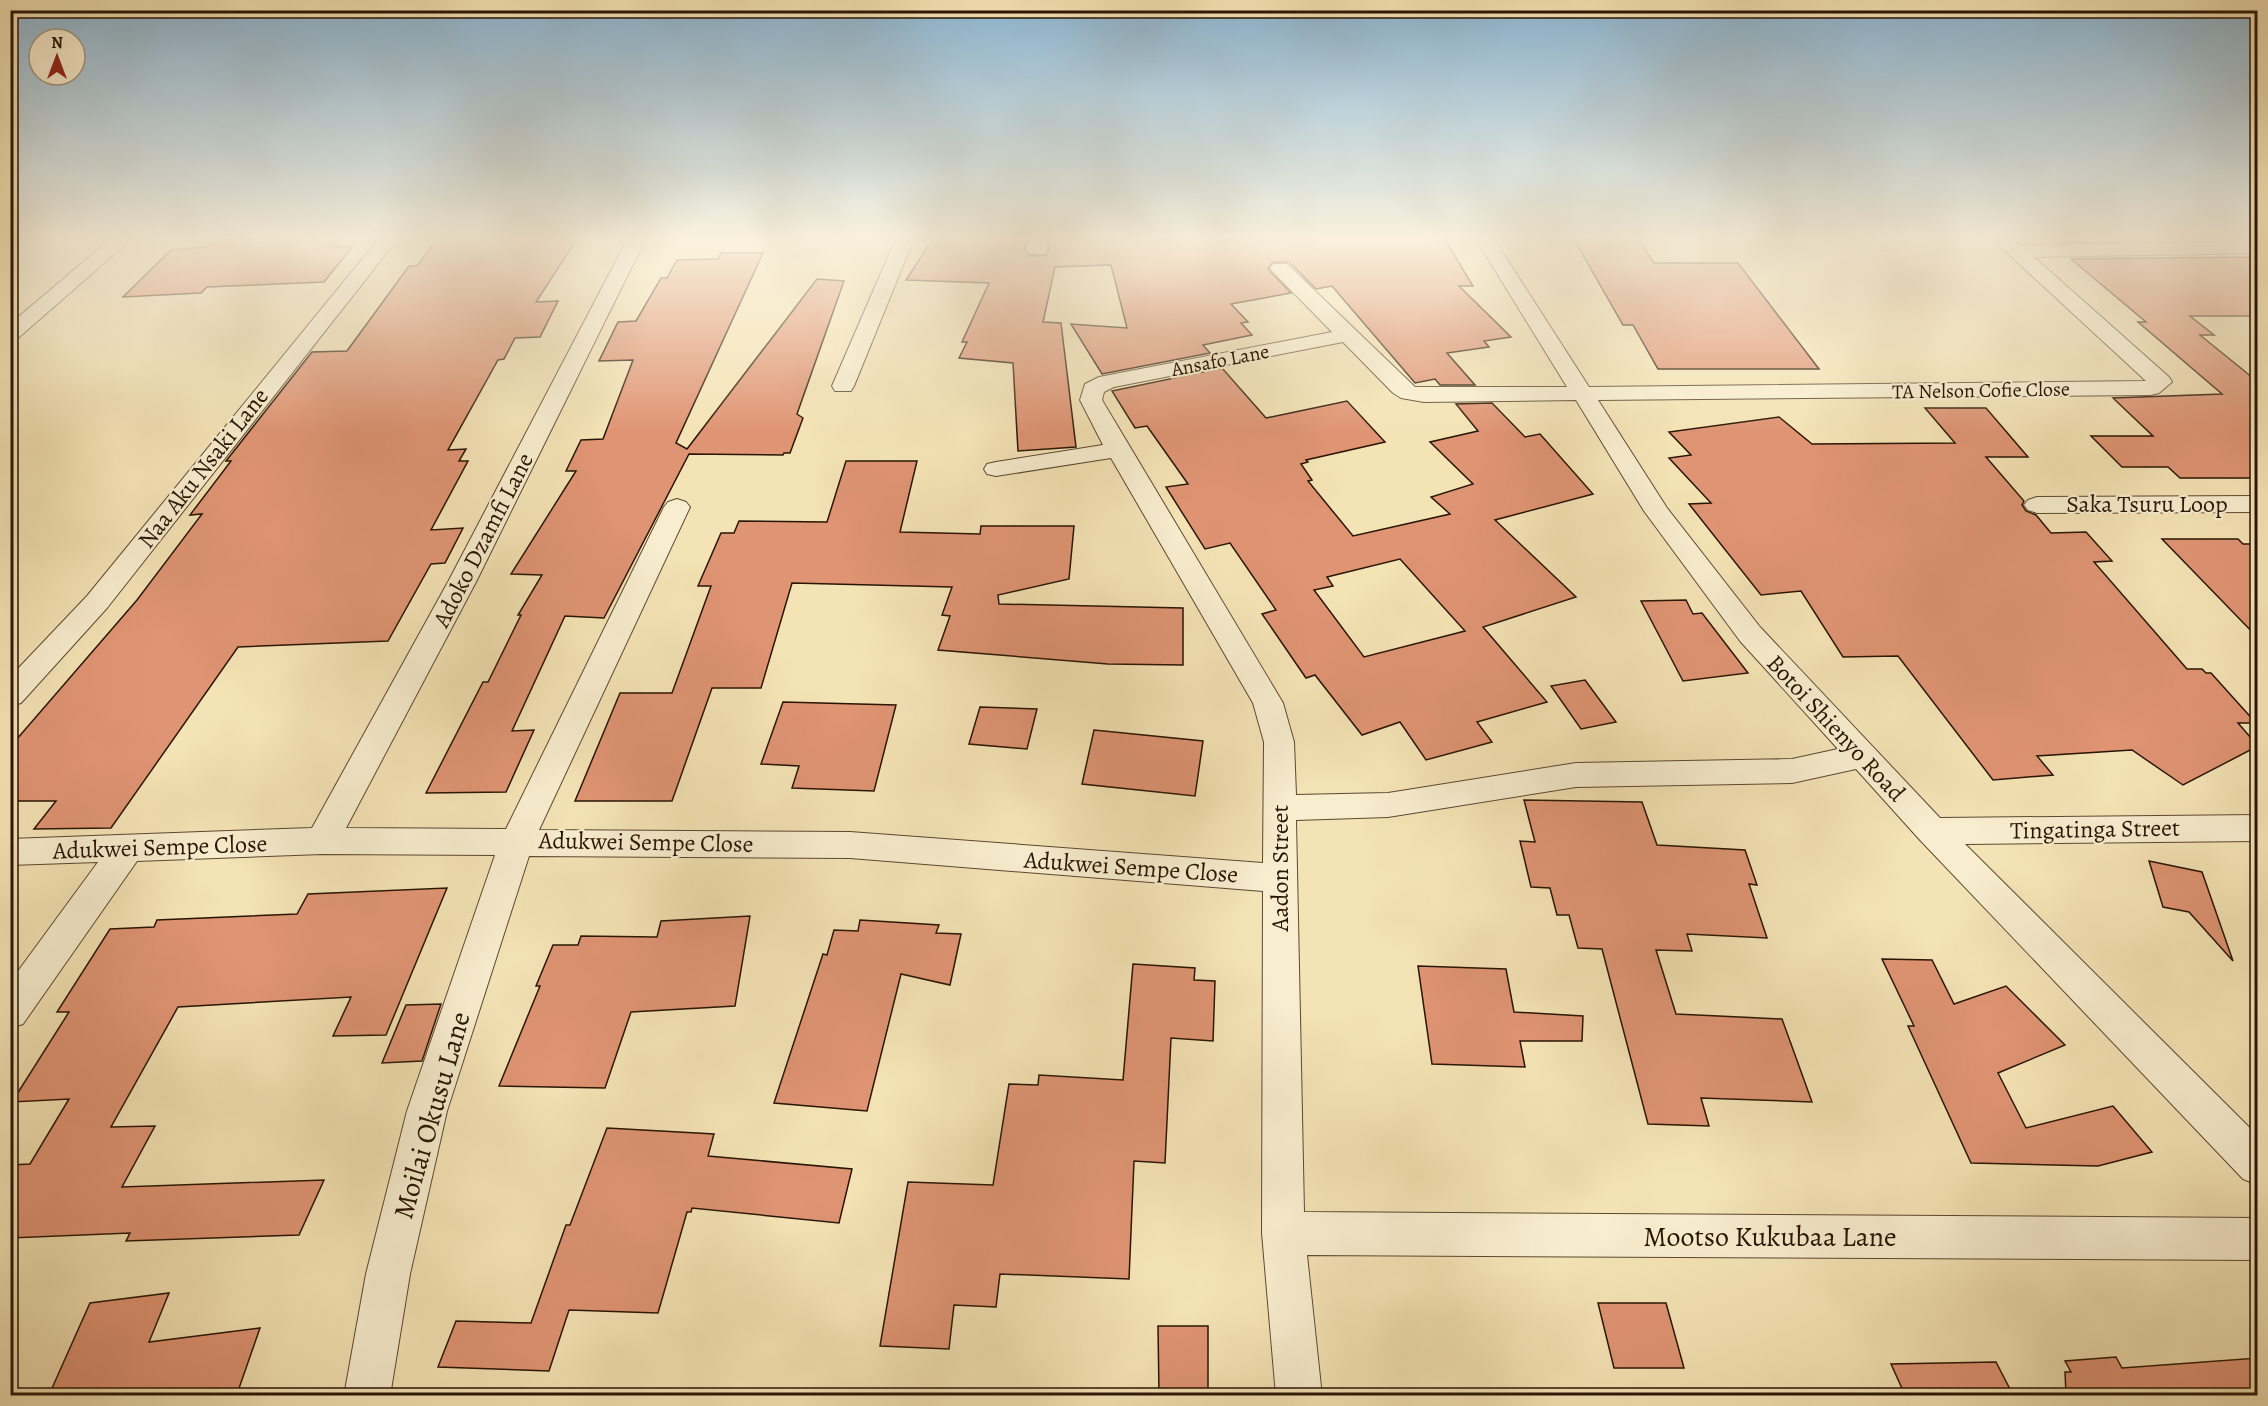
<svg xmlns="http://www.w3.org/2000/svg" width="2268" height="1406" font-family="Alegreya,serif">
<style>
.building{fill:#df9473;stroke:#291504;stroke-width:1.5;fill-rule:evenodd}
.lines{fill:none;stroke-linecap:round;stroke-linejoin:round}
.street-casing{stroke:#5c4830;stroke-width:2}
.street{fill:#f8edcf;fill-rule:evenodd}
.labels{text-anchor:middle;stroke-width:4.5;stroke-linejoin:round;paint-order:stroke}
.far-street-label{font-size:20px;fill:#291504;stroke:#f8edcf}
.street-label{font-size:24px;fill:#291504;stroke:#f8edcf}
.near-street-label{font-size:28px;fill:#291504;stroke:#f8edcf}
</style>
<rect width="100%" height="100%" fill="#f4e3b5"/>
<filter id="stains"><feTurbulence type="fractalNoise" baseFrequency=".00333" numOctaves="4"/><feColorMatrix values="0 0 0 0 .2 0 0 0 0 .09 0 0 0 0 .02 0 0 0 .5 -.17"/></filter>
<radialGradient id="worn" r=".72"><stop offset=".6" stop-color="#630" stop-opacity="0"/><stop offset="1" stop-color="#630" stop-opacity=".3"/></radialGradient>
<g class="building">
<path d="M 275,236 L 341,236 L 332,247 L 353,246 L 324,282 L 207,287 L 201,293 L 123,297 L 171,250 L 207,247 L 216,239 L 272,239 Z"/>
<path d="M 439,236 L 579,236 L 536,302 L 558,301 L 540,337 L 515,338 L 504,359 L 498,360 L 448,450 L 466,449 L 459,461 L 468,461 L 431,530 L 463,528 L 445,563 L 431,564 L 388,641 L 238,647 L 111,828 L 34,829 L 56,801 L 10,801 L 10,747 L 137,600 L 202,514 L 190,515 L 231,461 L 226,461 L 312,352 L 347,351 L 409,266 L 417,266 Z"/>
<path d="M 949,236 L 1026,236 L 1025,250 L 1030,256 L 1046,255 L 1049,250 L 1048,236 L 1443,236 L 1473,286 L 1459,286 L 1511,337 L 1484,341 L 1489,347 L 1447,353 L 1475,385 L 1440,385 L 1435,379 L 1415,383 L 1332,286 L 1316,289 L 1289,262 L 1273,262 L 1268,269 L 1291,293 L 1231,304 L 1248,322 L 1241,323 L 1252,335 L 1203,345 L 1210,353 L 1102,374 L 1071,324 L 1127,328 L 1111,265 L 1055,267 L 1043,322 L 1061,323 L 1076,447 L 1018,451 L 1013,363 L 959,358 L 967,342 L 962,342 L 989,283 L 906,280 L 934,237 Z"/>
<path d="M 1572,236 L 1636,236 L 1654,263 L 1738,263 L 1819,369 L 1658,369 L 1633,325 L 1623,325 Z"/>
<path d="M 2045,236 L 2130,236 L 2137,241 L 2053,243 Z"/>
<path d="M 721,253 L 763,253 L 676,443 L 687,449 L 817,279 L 844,281 L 797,414 L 803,418 L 790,453 L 784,453 L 783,455 L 689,454 L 604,618 L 565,616 L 512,731 L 534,730 L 506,792 L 426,793 L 483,682 L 488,682 L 521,615 L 518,615 L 542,575 L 511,574 L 576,471 L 566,471 L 581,440 L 603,439 L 633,360 L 599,361 L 618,322 L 636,321 L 661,278 L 667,278 L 677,260 L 718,259 Z"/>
<path d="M 2258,257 L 2258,316 L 2190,316 L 2214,335 L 2200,335 L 2258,382 L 2258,478 L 2180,478 L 2168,467 L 2122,467 L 2091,436 L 2153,436 L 2113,398 L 2222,394 L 2138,322 L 2146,322 L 2071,259 Z"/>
<path d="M 1222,368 L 1266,418 L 1347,401 L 1385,442 L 1306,460 L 1308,462 L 1301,464 L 1312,480 L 1308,481 L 1353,536 L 1450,514 L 1431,497 L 1473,484 L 1430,442 L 1478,431 L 1456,404 L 1492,403 L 1525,437 L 1540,434 L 1593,494 L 1495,520 L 1576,597 L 1483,627 L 1547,702 L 1477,722 L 1492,742 L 1426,760 L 1400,722 L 1362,735 L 1315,675 L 1306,678 L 1262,614 L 1276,610 L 1230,543 L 1205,549 L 1166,487 L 1188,484 L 1147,426 L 1135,428 L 1112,391 ZM 1400,559 L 1465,631 L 1364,657 L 1314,590 L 1333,586 L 1327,577 Z"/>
<path d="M 1925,408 L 1986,408 L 2028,457 L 1986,457 L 2024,501 L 2022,505 L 2026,511 L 2036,515 L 2051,533 L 2086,532 L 2112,561 L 2094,562 L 2187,669 L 2202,669 L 2206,673 L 2211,673 L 2256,723 L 2238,723 L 2258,746 L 2183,785 L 2132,750 L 2037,756 L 2053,775 L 1993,780 L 1898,656 L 1843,657 L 1801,591 L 1761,595 L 1689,504 L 1711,503 L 1669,458 L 1691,455 L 1669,432 L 1779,417 L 1812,444 L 1955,443 Z"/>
<path d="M 846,461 L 917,461 L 900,532 L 980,534 L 981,526 L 1074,526 L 1069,579 L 998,595 L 999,604 L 1183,608 L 1183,665 L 1108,664 L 938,650 L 950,616 L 942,615 L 952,587 L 792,583 L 761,688 L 712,688 L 672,801 L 575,801 L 620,693 L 672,693 L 711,586 L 698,586 L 721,533 L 734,533 L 739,521 L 827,522 Z"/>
<path d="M 2162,539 L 2238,539 L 2243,544 L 2258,544 L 2258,638 Z"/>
<path d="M 1686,600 L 1693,614 L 1702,613 L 1748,673 L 1683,681 L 1641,601 Z"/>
<path d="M 1585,680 L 1616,722 L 1581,729 L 1551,686 Z"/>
<path d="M 783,702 L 896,705 L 874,791 L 792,788 L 799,766 L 761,764 Z"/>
<path d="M 980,707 L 1037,709 L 1027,749 L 969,744 Z"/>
<path d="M 1094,730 L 1203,741 L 1195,796 L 1082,784 Z"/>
<path d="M 1524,800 L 1642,802 L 1657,845 L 1745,850 L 1757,885 L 1749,884 L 1767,938 L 1687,934 L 1692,951 L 1656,950 L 1676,1014 L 1782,1019 L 1812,1102 L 1701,1098 L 1709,1126 L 1648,1124 L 1602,949 L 1578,948 L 1569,915 L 1557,915 L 1550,888 L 1531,887 L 1520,841 L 1535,842 Z"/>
<path d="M 2149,861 L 2202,872 L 2233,961 L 2189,912 L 2163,907 Z"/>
<path d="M 447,888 L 386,1035 L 333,1036 L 351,997 L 178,1007 L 111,1127 L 155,1126 L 122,1187 L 324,1180 L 299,1235 L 126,1241 L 130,1233 L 10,1238 L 10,1165 L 30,1164 L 69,1099 L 12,1102 L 69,1012 L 57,1012 L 110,929 L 154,927 L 157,920 L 297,914 L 308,894 Z"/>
<path d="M 750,916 L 735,1006 L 631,1012 L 605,1088 L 499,1086 L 540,986 L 536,986 L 553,945 L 578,945 L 581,936 L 657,937 L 661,921 Z"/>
<path d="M 860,920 L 939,925 L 936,933 L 961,934 L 950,985 L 901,974 L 867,1111 L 774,1103 L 823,954 L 827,955 L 834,930 L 858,931 Z"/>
<path d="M 1882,959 L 1932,960 L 1954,1004 L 2006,986 L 2065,1045 L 1998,1073 L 2026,1128 L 2113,1106 L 2152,1152 L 2098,1166 L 1971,1163 L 1908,1026 L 1914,1026 Z"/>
<path d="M 1133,964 L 1195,968 L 1194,980 L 1215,981 L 1213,1041 L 1171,1038 L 1165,1163 L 1134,1161 L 1129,1279 L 1000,1274 L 996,1307 L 954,1305 L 949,1349 L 880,1346 L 908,1182 L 993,1185 L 1009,1084 L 1038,1085 L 1039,1075 L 1123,1080 Z"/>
<path d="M 1418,966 L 1506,969 L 1514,1012 L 1583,1016 L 1582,1041 L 1520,1041 L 1525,1067 L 1432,1064 Z"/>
<path d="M 441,1004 L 422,1061 L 382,1063 L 406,1005 Z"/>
<path d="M 607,1128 L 714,1134 L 708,1156 L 852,1169 L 839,1223 L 692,1208 L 691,1212 L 687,1212 L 658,1313 L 569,1310 L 549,1371 L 438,1367 L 456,1321 L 531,1323 L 566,1225 L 570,1225 Z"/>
<path d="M 169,1293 L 149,1342 L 260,1328 L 237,1394 L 49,1395 L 90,1303 Z"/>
<path d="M 1598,1303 L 1666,1303 L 1684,1368 L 1614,1368 Z"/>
<path d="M 1158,1326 L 1208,1326 L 1208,1395 L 1159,1395 Z"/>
<path d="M 2116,1357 L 2122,1368 L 2258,1358 L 2258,1395 L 2066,1395 L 2065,1372 L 2071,1372 L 2065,1361 Z"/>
<path d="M 1996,1362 L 2013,1395 L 1905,1395 L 1891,1364 Z"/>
</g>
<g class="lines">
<g class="street-casing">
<g id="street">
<path d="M 114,236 L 135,236 L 17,339 L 10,341 L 10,324 Z"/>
<path d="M 381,236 L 400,236 L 107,608 L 21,703 L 10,706 L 10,677 L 87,596 Z"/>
<path d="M 629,236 L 647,236 L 476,582 L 346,828 L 506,829 L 664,507 L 668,502 L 677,499 L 686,502 L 690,507 L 539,830 L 850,832 L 1263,863 L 1264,742 L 1253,703 L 1111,458 L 996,476 L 987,474 L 984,469 L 987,464 L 996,462 L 1103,445 L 1080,400 L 1085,384 L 1099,377 L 1332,332 L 1273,272 L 1270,268 L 1273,264 L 1287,264 L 1415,387 L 1567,387 L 1474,236 L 1492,236 L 1589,387 L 2146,381 L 1989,236 L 2009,236 L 2021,246 L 2258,241 L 2258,253 L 2034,257 L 2169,377 L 2172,382 L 2159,393 L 2151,395 L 1598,400 L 1667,508 L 1760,627 L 1940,818 L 2258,815 L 2258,841 L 1965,844 L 2258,1136 L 2258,1185 L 2243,1179 L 1920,840 L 1856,769 L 1792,783 L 1576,787 L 1388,817 L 1296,820 L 1304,1212 L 2258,1218 L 2258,1260 L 1307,1255 L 1322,1396 L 1276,1396 L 1262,1233 L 1263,891 L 850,858 L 529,856 L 447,1111 L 410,1274 L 390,1396 L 344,1396 L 366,1274 L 407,1111 L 495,855 L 322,854 L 137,861 L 23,1024 L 10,1028 L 10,982 L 98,862 L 10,865 L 10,839 L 312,828 L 448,582 ZM 1343,342 L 1393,393 L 1401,398 L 1424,402 L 1576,400 L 1644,511 L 1740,641 L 1838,749 L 1792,759 L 1576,763 L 1388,793 L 1296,795 L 1294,742 L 1283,703 L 1102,400 L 1104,392 L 1114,387 Z"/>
<path d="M 897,236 L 915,236 L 854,386 L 851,391 L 835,391 L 832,386 Z"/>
<path d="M 1028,236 L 1046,236 L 1047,250 L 1044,254 L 1030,254 L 1027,250 Z"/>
<path d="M 2258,496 L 2258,512 L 2037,513 L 2028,510 L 2024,505 L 2028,500 L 2037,497 Z"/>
</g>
</g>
<use href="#street" class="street"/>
</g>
<linearGradient id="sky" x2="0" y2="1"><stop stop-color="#8bb7d5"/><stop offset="0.55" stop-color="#faf2de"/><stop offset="1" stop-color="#faf2de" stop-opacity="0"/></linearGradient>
<rect width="2268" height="433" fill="url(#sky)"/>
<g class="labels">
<g class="far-street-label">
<text transform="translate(1220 360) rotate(-11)" y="7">Ansafo Lane</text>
<text transform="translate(1981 390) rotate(-1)" y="7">TA Nelson Cofie Close</text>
</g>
<g class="street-label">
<text transform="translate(203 468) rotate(-52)" y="8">Naa Aku Nsaki Lane</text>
<text x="2147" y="512">Saka Tsuru Loop</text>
<text transform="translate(483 540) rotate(-63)" y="8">Adoko Dzamfi Lane</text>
<text transform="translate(1836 728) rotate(47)" y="8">Botoi Shienyo Road</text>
<text transform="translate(2095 829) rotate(-1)" y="8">Tingatinga Street</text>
<text transform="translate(646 842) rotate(1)" y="8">Adukwei Sempe Close</text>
<text transform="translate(160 847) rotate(-2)" y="8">Adukwei Sempe Close</text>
<text transform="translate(1131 867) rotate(4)" y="8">Adukwei Sempe Close</text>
<text transform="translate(1280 868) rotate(-90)" y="8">Aadon Street</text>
</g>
<g class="near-street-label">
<text transform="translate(431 1115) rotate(-74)" y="10">Moilai Okusu Lane</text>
<text x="1770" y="1246">Mootso Kukubaa Lane</text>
</g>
</g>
<rect width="2268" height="1406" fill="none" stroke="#f4e3b5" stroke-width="36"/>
<rect x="12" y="12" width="2244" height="1382" fill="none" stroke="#291504" stroke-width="3"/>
<rect x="18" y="18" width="2232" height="1370" fill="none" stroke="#291504" stroke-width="1.5"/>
<g transform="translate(57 57)"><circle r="28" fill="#f8edcf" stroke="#a5977e" stroke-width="1.5"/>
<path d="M0-4.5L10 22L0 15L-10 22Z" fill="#8f2418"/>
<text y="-9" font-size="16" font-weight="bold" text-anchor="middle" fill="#291504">N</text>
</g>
<rect width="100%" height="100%" filter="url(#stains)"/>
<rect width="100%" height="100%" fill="url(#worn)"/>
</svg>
